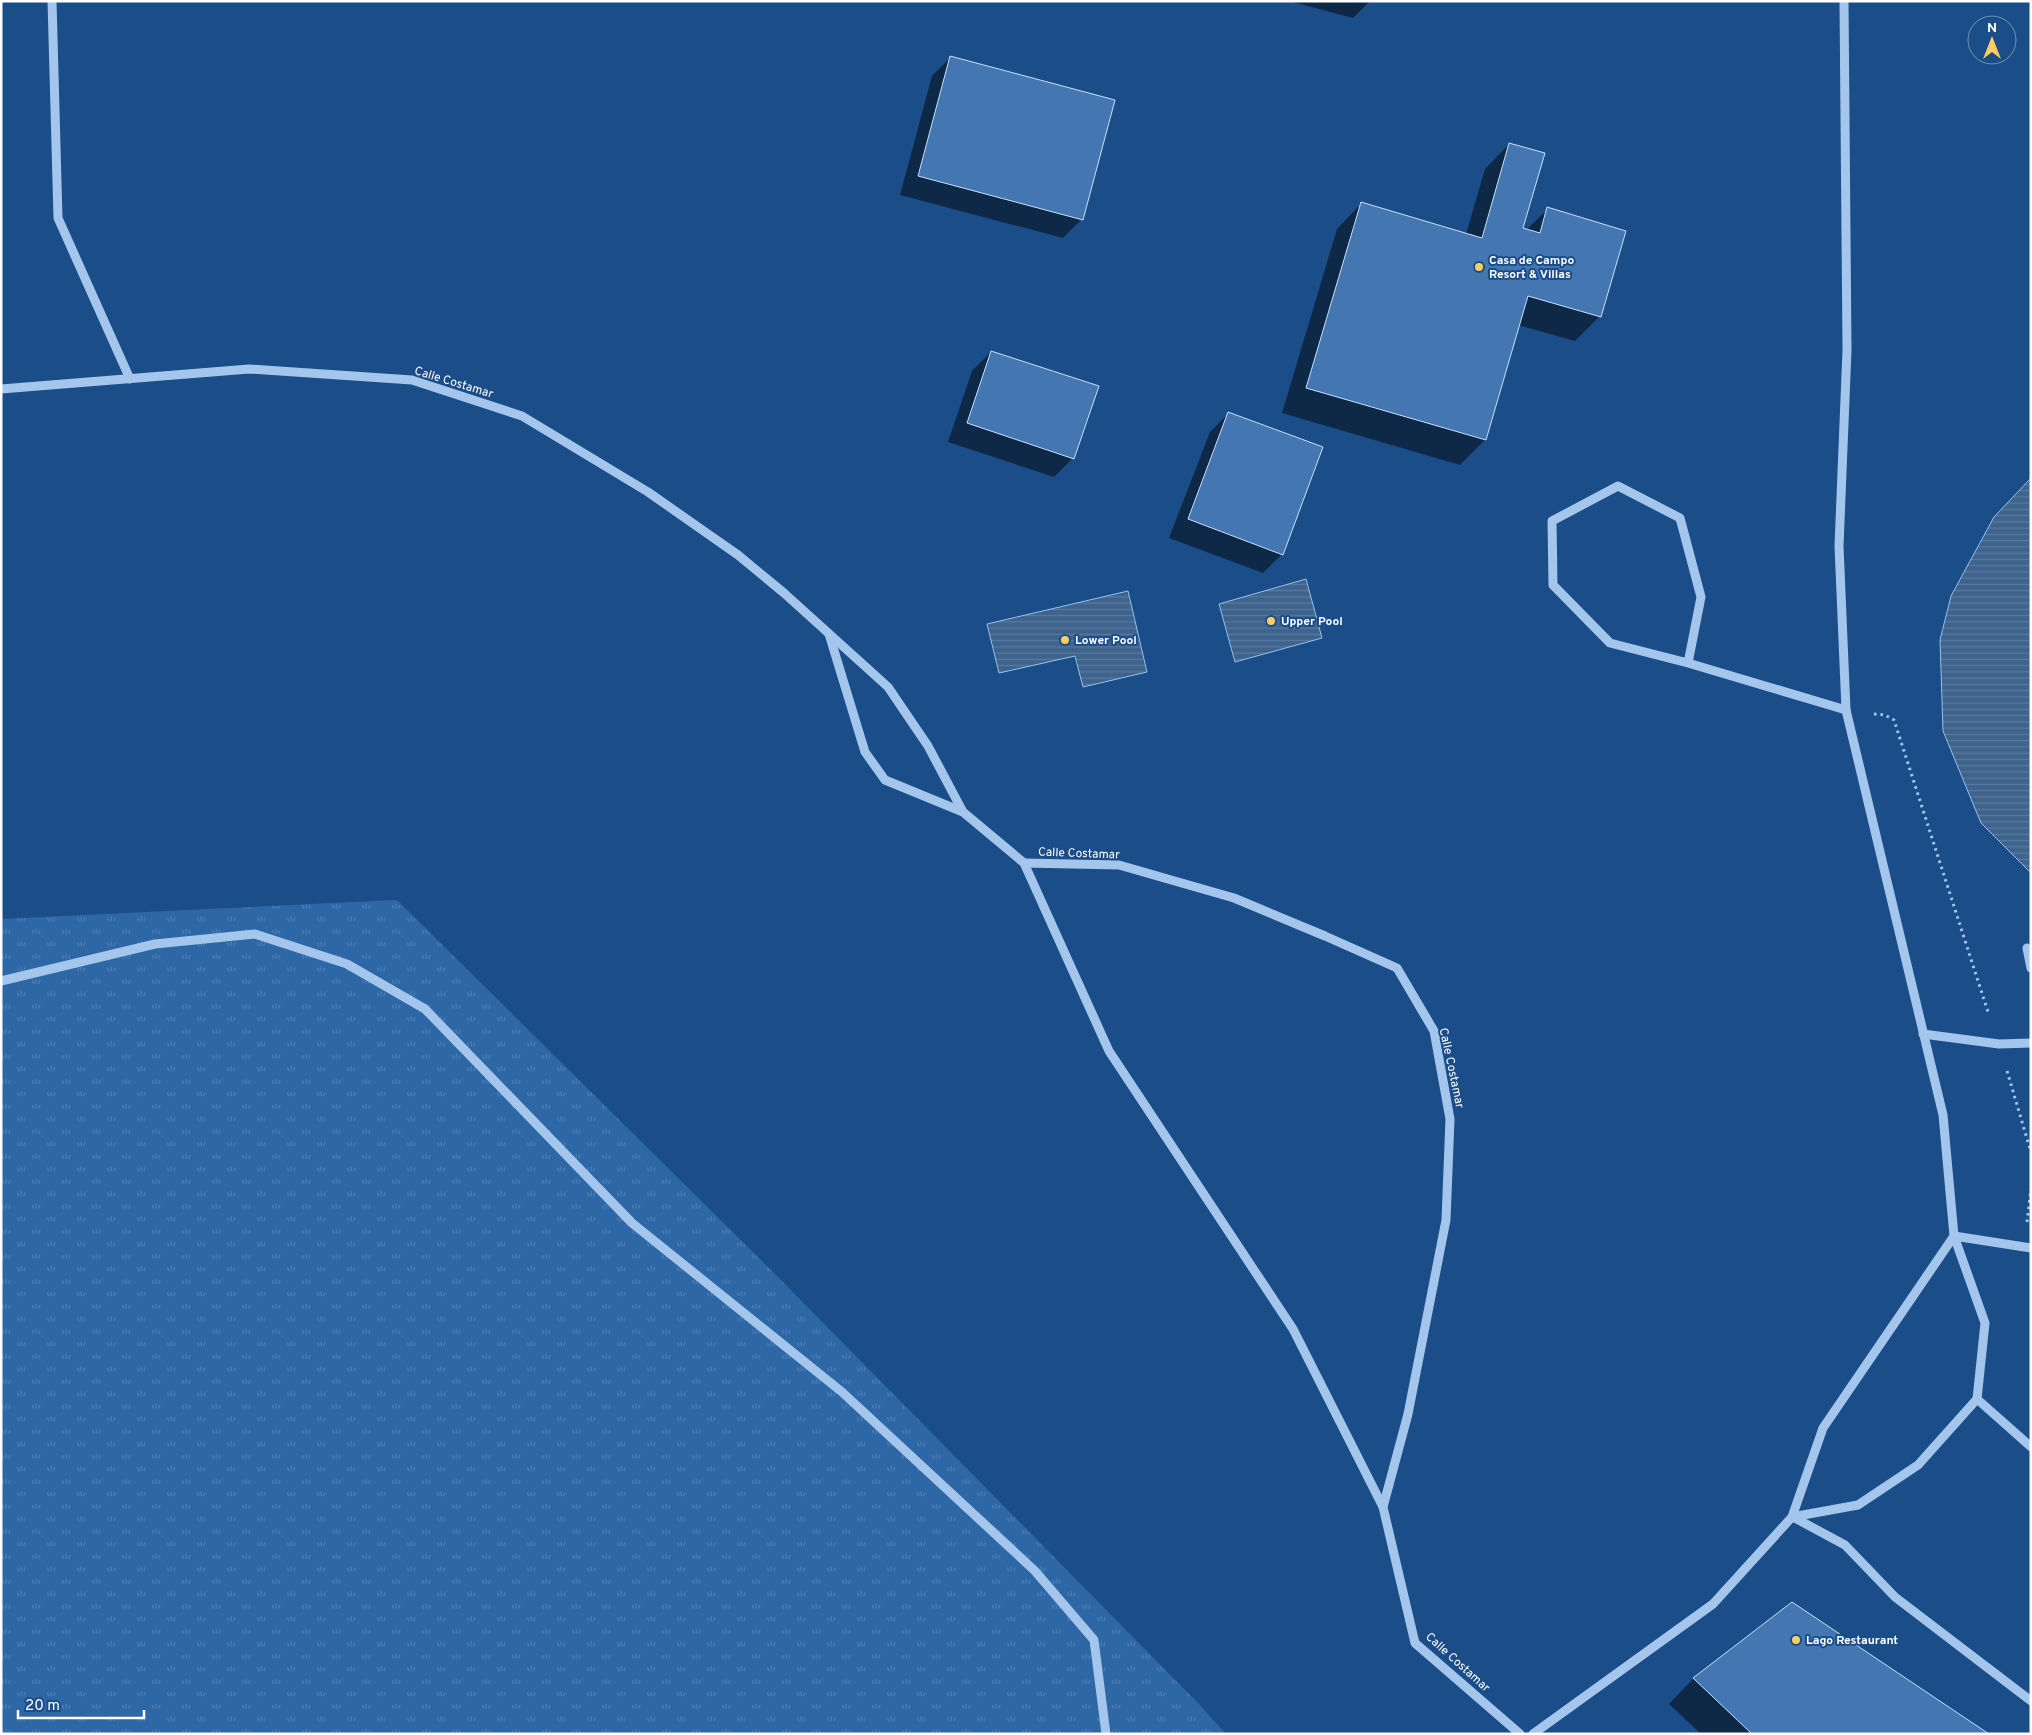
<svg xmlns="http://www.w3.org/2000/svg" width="2032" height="1735" font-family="Overpass,sans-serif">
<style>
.grass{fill:url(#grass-tufts)}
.water{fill:url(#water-rules);stroke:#97c1ee}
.shadow{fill:#0007}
.building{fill:#4477b1;stroke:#c9e0f9}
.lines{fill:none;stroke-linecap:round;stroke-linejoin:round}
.path{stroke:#a4c6ec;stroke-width:3;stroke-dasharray:2.5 4;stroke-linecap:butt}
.minor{stroke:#a4c6ec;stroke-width:9}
.poi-dot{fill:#fdcd61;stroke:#1b4d88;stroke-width:2}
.labels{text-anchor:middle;stroke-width:4;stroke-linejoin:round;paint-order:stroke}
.poi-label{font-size:12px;font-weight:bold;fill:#fff;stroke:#1b4d88;text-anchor:start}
.street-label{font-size:12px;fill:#fff;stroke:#1b4d88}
</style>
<defs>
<pattern id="grass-tufts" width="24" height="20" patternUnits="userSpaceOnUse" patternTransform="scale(1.25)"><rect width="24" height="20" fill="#2e67a6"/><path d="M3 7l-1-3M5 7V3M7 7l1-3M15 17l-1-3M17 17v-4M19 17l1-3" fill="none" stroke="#4d7eb3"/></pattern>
<pattern id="water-rules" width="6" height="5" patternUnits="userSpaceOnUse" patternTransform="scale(1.25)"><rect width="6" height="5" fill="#3e638d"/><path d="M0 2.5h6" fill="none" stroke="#5b7a9e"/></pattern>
</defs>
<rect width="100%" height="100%" fill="#1b4d88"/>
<path class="grass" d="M 397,900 L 770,1269 L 1197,1702 L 1226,1734 L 1,1734 L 1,919 Z"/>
<g class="water">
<path d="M 2031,478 L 2031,873 L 1981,823 L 1943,731 L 1940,640 L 1951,596 L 1994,517 Z"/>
<path d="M 1306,579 L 1322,638 L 1235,662 L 1219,604 Z"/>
<path d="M 1128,591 L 1147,672 L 1083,687 L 1075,656 L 999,673 L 987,624 Z"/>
</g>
<g class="shadow">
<path d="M 1289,1 L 1370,1 L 1353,18 Z"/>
<path d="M 951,57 L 1082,219 L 1063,238 L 900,195 L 932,76 Z"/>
<path d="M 1509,144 L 1522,229 L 1526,230 L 1548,209 L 1600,316 L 1575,341 L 1518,325 L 1485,440 L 1460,465 L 1282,413 L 1337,229 L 1361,204 L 1466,234 L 1485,169 Z"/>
<path d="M 991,352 L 1073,458 L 1054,477 L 948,442 L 972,371 Z"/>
<path d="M 1229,413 L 1282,554 L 1263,573 L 1169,538 L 1210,432 Z"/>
<path d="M 1792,1604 L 1986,1734 L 1701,1734 L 1669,1704 L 1693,1679 Z"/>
</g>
<g class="building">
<path d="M 950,56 L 1115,100 L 1083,220 L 918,176 Z"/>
<path d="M 1509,143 L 1545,153 L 1523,228 L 1540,233 L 1547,207 L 1626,231 L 1601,317 L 1528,296 L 1486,440 L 1306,388 L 1361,202 L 1482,238 Z"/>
<path d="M 991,351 L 1099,386 L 1074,459 L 967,423 Z"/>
<path d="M 1228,412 L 1323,447 L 1283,555 L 1188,519 Z"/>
<path d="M 1792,1602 L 1989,1734 L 1752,1734 L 1693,1678 Z"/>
</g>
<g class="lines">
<g class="path">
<path d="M 1874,714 L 1885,715 L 1894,720 L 1989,1015"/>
<path d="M 2007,1071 L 2031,1152"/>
<path d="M 2027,1222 L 2031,1189"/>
</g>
<g class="minor">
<path d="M 52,1 L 58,218 L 130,379"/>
<path d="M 1,389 L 249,369 L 412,380 L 522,416 L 648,492 L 738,555 L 784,593 L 888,687 L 928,746 L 963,812"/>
<path d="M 829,634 L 865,752 L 885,780 L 963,812 L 1024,863 L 1109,1051 L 1293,1329 L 1383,1507 L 1415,1643 L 1520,1734"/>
<path d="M 1688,663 L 1701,597 L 1680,518 L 1618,486 L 1552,521 L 1553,585 L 1610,643 L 1688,663 L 1846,710"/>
<path d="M 1024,863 L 1119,865 L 1234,898 L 1325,936 L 1397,968 L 1434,1031 L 1450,1119 L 1446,1220 L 1408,1414 L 1383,1507"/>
<path d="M 2027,948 L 2031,968"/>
<path d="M 1,981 L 155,944 L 255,934 L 347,964 L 425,1009 L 632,1223 L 842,1392 L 1035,1571 L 1094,1640 L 1106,1734"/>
<path d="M 1923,1034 L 1999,1044 L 2031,1043"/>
<path d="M 1954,1236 L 2031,1248"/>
<path d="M 1977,1399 L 2031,1447"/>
<path d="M 1792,1517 L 1858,1505 L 1918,1465 L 1977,1399 L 1985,1323 L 1954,1236 L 1943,1115 L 1846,710 L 1839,546 L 1847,350 L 1844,1"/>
<path d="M 1793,1517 L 1845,1545 L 1895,1597 L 2031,1701"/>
<path d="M 1533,1734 L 1713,1604 L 1792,1517 L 1823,1428 L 1954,1236"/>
</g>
</g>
<g class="poi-dot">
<circle cx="1479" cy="267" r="5"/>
<circle cx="1271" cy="621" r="5"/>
<circle cx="1065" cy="640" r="5"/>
<circle cx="1796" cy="1640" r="5"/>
</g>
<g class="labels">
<g class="poi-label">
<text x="1489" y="264">Casa de Campo<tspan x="1489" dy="14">Resort &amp; Villas</tspan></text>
<text x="1281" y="625">Upper Pool</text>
<text x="1075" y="644">Lower Pool</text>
<text x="1806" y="1644">Lago Restaurant</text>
</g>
<g class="street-label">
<text transform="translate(454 382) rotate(17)" y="4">Calle Costamar</text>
<text transform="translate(1079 853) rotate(2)" y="4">Calle Costamar</text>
<text transform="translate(1452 1068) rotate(78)" y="4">Calle Costamar</text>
<text transform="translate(1458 1662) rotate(42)" y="4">Calle Costamar</text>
</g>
</g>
<rect width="2032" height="1735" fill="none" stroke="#ffffff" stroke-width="5"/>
<g transform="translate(1992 40)"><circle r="24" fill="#1b4d88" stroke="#7694b8"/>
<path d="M0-4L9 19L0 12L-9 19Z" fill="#fdcd61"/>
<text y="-8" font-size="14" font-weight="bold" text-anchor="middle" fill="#ffffff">N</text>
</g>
<path d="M18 1710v8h126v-8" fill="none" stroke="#ffffff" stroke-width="2.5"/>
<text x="25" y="1710" font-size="15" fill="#ffffff" stroke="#1b4d88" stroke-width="4" paint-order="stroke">20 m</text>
</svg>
